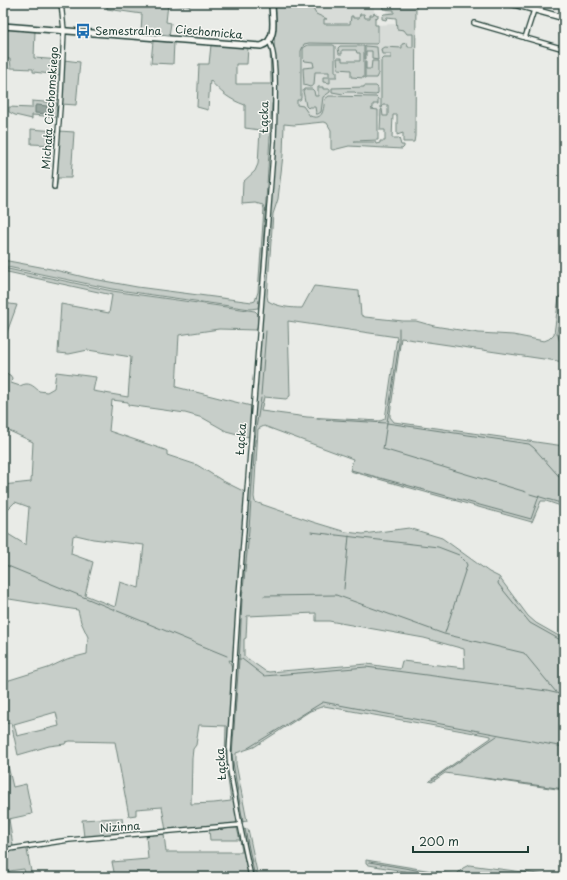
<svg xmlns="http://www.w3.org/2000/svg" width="567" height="880" font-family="'Playpen Sans',sans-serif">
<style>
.built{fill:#d8dcd8}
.green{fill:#c7cec9;stroke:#73867e;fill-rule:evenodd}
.water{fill:#99a6a0;stroke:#687c75}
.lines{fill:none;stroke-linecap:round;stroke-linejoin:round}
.stream{stroke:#687c75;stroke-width:1}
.street-casing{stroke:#1f3d34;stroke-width:6}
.secondary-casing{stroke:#1f3d34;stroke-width:8}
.street{stroke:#f6f6f2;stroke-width:3.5}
.secondary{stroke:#f6f6f2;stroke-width:5}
.labels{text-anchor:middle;stroke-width:3;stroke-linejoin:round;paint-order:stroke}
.poi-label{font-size:11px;fill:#1f3d34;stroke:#f6f6f2;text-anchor:start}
.street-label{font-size:11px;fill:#1f3d34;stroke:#f6f6f2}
</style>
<rect width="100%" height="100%" fill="#e9ebe7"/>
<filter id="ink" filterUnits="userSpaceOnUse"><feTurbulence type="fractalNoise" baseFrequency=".025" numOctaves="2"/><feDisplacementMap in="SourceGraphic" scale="8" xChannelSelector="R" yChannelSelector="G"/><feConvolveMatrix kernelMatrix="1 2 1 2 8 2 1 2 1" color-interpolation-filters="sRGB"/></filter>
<g filter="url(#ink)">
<path class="built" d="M 277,3 L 371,3 L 371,6 L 374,7 L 374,25 L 396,24 L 396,17 L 386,17 L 387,3 L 415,3 L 414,141 L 404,113 L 388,113 L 388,116 L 347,117 L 280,121 Z"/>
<g class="green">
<path d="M 107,3 L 190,3 L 190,6 L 168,4 L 166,22 L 171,23 L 169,36 L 141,34 L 142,14 L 107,9 Z"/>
<path d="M 274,3 L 314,3 L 313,9 L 316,14 L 327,19 L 324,19 L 324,24 L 350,24 L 351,16 L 353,16 L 353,18 L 359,18 L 360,14 L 364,14 L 365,18 L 370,18 L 370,15 L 373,15 L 374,13 L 378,15 L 378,17 L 375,18 L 375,25 L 378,25 L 378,42 L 376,44 L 309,43 L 304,44 L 301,51 L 301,98 L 300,100 L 297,100 L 297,105 L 303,106 L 310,116 C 324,121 323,109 325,99 L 329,96 L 376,97 L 378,99 L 378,104 L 373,104 L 373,108 L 372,108 L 371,109 L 378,110 L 378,140 L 354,141 L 354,142 L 375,142 L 376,144 L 380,143 L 380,141 L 385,141 L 385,130 L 380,130 L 381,110 L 382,109 L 383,116 L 388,116 L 388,105 L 383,105 L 382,108 L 381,108 L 381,60 L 383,58 L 391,58 L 391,54 L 382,54 L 381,49 L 384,47 L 402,48 L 402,44 L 407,43 L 408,47 L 413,47 L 413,34 L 407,34 L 404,30 L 397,29 L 396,18 L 387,17 L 386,20 L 382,19 L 382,16 L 384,14 L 394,13 L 394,10 L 383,9 L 382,3 L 416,3 L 415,136 L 414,142 L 403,142 L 403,133 L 397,135 L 397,115 L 393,115 L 392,138 L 399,138 L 401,145 L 404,145 L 404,147 L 402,149 L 349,146 L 333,150 L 331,149 L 331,130 L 327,123 L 323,122 L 294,125 L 284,124 L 283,155 L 278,199 L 273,214 L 267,296 L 268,301 C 278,307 291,308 302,308 L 314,286 L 359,291 L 361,315 L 365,317 L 403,321 L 416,321 L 434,326 L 479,333 L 513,335 L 544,341 L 549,339 L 554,334 L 559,297 L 564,293 L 564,322 L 558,326 L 557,333 L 560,341 L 564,342 L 564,362 L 401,338 L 390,414 L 390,417 L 394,422 L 564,446 L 564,507 L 546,501 L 541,501 L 532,522 L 350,471 L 353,459 L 264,426 L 258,429 L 254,497 L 255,502 L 313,522 L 346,532 L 363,534 L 409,528 L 442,538 L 489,572 L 499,577 L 528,616 L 536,623 L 564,639 L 564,790 L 445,773 L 432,782 L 429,781 L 491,738 L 491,736 L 324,706 L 310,711 L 254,747 L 236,753 L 236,764 L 247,821 L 241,822 C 236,794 230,767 231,738 C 240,597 252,455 262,314 C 269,210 276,107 274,3 ZM 288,321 L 397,337 L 385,419 L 380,421 L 307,417 L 261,411 L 264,397 L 286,399 L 290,396 ZM 316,613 L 316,621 L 329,621 L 424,638 L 464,649 L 465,668 L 402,661 L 400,669 L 367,664 L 269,672 L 265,671 L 244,656 L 244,639 L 246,638 L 247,616 Z"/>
<path d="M 3,29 L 35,31 L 34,58 L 61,60 L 60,75 L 33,72 L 33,69 L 11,68 L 10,59 L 3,59 Z"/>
<path d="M 153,41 L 174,42 L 173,64 L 151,63 Z"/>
<path d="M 211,45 L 248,47 L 247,64 L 236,64 L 236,84 L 271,84 L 270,48 L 272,57 L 274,98 L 272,104 L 260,296 L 258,308 L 250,309 L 112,289 L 3,266 L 3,260 L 51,269 L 88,278 L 137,287 L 252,302 L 255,301 L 258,292 L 264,209 L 263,205 L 255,203 L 242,204 L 243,182 L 255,171 L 258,164 L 260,130 L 245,128 L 245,105 C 230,100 220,92 210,80 L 208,110 L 197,107 L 199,64 L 209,64 Z"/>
<path d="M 308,45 L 333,45 L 335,46 L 335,72 L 337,72 L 337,77 L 330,77 L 330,83 L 323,82 L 323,77 L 329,77 L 329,72 L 315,72 L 314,85 L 310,87 L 304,85 L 303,68 L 314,67 L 313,62 L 305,61 L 303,59 L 303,48 Z"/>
<path d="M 340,46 L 364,46 L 364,78 L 351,77 L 351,70 L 338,69 L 337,58 L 342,58 L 342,61 L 360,61 L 360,53 L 357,53 L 356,50 L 342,50 L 342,54 L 339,54 L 338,48 Z"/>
<path d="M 365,46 L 377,47 L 378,60 L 372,59 L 372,51 L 366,51 L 366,59 L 365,59 Z"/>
<path d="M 64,60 L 80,62 L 76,105 L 61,104 Z"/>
<path d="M 365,61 L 366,61 L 366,69 L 371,69 L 372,61 L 378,61 L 378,74 L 376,78 L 365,78 Z"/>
<path d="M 364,86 L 376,86 L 378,88 L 378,93 L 376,95 L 357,94 L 355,92 L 345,92 L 343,94 L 332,92 L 332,88 L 364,87 Z"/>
<path d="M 318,87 L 323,87 L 323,89 L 330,89 L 330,92 L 323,97 L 321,112 L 318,114 L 315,114 L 316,113 L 315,107 L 309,107 L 308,108 L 306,106 L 303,91 L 304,89 L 312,89 L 314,91 L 315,96 L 318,96 Z"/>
<path d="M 32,101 L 57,103 L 56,117 L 32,115 L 32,119 L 15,115 L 9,112 L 9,107 L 32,108 Z"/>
<path d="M 31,129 L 55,131 L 54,145 L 31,144 Z"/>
<path d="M 59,131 L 74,132 L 71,178 L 58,178 L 56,190 Z"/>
<path d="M 3,268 L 112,291 L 248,310 L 255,311 L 258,314 L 258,325 L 256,330 L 219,329 L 179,335 L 176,387 L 251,406 L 249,437 L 226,431 L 203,418 L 185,413 L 128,405 L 128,402 L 112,400 L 109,431 L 165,450 L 167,451 L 167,455 L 197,465 L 223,481 L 245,492 L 233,655 L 233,661 L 229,660 L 232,667 L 227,754 L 238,823 L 166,831 L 162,807 L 136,809 L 136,815 L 129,816 L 115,742 L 70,741 L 66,742 L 65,744 L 49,746 L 18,755 L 11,723 L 3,724 L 3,692 L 5,691 L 3,682 L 48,668 L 67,659 L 87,654 L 88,637 L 81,622 L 78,610 L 3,598 L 3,531 L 26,545 L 29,507 L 15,502 L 8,509 L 3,506 L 3,485 L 31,482 L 33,442 L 3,428 L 3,373 L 10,375 L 12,378 L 11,383 L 20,386 C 29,381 33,386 39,391 L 47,392 L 54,388 L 56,372 L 96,377 L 93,391 L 128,397 L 131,357 L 88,350 L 69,354 L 58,353 L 61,304 L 109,313 L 112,295 L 3,271 ZM 76,535 L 93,539 L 144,545 L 139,588 L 120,582 L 115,607 L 85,595 L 93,562 L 71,554 L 73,536 ZM 56,712 L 59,726 L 17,736 L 14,724 ZM 199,725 L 226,726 L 225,757 L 231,801 L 214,803 L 191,804 L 192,758 L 193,749 L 196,745 Z"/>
<path d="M 3,303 L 17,305 L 3,343 Z"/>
<path d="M 3,745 L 13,787 L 26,784 L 32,814 L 9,819 L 13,846 L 3,848 Z"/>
<path d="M 115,818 L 122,818 L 124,834 L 84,837 L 82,820 Z"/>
<path d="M 237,828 L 249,877 L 115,877 L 112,862 L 148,859 L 146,835 L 164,834 L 166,852 L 242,852 L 240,840 L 210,840 L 209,830 Z"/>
<path d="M 248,829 L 258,877 L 253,877 L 242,830 Z"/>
<path d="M 27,848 L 30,849 L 27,850 L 32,877 L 26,877 L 24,869 L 9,871 L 10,877 L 3,877 L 3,852 Z"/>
<path d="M 366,860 L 456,875 L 463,868 L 469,865 L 561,877 L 432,877 L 432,876 L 369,865 L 366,863 Z"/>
</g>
<path class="water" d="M 37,105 L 47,106 L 47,114 L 35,113 L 35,106 Z"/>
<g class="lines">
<g class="stream">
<path d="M 399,328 L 399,343 L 383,449 L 526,492"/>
<path d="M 261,395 L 266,331"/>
<path d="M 317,419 L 387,423 L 529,444 L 534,448 L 564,482"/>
<path d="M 351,470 L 531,519 L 539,496"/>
<path d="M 530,494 L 564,504"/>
<path d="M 311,532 L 438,547 L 459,555 L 465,561 L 467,565 L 445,633"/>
<path d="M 3,564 L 227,656"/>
<path d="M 499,579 L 498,583 L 499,585 L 530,623 L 564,642"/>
<path d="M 344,589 L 349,536"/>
<path d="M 264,596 L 336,595 L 444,634 L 524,653 L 556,692"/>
<path d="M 238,659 L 242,659 L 264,676 L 366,667 L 547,691 L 564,695"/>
<path d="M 248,748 L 323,702 L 564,747"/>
<path d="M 484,778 L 564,789"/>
<path d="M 432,780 L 497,736"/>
<path d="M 243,822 L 232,756 L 240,646 L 242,599 L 248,543 L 256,428 L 261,398"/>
<path d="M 245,829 L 255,877"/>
<path d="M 369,862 L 456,877"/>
</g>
<g class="street-casing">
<g id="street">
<path d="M 474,23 L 564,49"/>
<path d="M 525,38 L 534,10"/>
<path d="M 54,187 L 61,94 L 64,30 L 61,3"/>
<path d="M 3,850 L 69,840 L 240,825"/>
<path d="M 251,877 L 240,825 L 230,770 L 229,752 L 239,595 L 274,141 C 274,123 279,54 269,42"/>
</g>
</g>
<g class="secondary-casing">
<g id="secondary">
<path d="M 510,3 L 564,18"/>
<path d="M 3,26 L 261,46 C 278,41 272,17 272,3"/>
</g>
</g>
<use href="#street" class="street"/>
<use href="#secondary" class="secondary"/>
</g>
</g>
<defs>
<g id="bus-bare" transform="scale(1.2)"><path d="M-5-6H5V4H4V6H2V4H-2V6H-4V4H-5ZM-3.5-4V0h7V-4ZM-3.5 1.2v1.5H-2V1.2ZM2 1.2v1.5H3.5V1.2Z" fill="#1f6fb2" stroke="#f6f6f2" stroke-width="2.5" paint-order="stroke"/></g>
</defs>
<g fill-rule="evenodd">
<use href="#bus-bare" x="83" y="31"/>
</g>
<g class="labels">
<g class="poi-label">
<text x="95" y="35">Semestralna</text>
</g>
<g class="street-label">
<text transform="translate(209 32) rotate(5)" y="4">Ciechomicka</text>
<text transform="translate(50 108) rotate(-86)" y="4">Michała Ciechomskiego</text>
<text transform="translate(264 117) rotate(-89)" y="4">Łącka</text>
<text transform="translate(241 439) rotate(-86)" y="4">Łącka</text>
<text transform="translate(221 764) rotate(-94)" y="4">Łącka</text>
<text transform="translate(120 827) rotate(-4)" y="4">Nizinna</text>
</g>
</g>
<rect width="567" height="880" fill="none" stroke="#f6f6f2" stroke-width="16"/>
<rect x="8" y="8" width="551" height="864" fill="none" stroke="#1f3d34" stroke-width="1.5" filter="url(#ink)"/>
<path d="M413 846v6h115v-6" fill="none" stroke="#1f3d34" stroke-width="2"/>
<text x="419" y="846" font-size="12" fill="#1f3d34" stroke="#f6f6f2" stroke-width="3" paint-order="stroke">200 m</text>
</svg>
